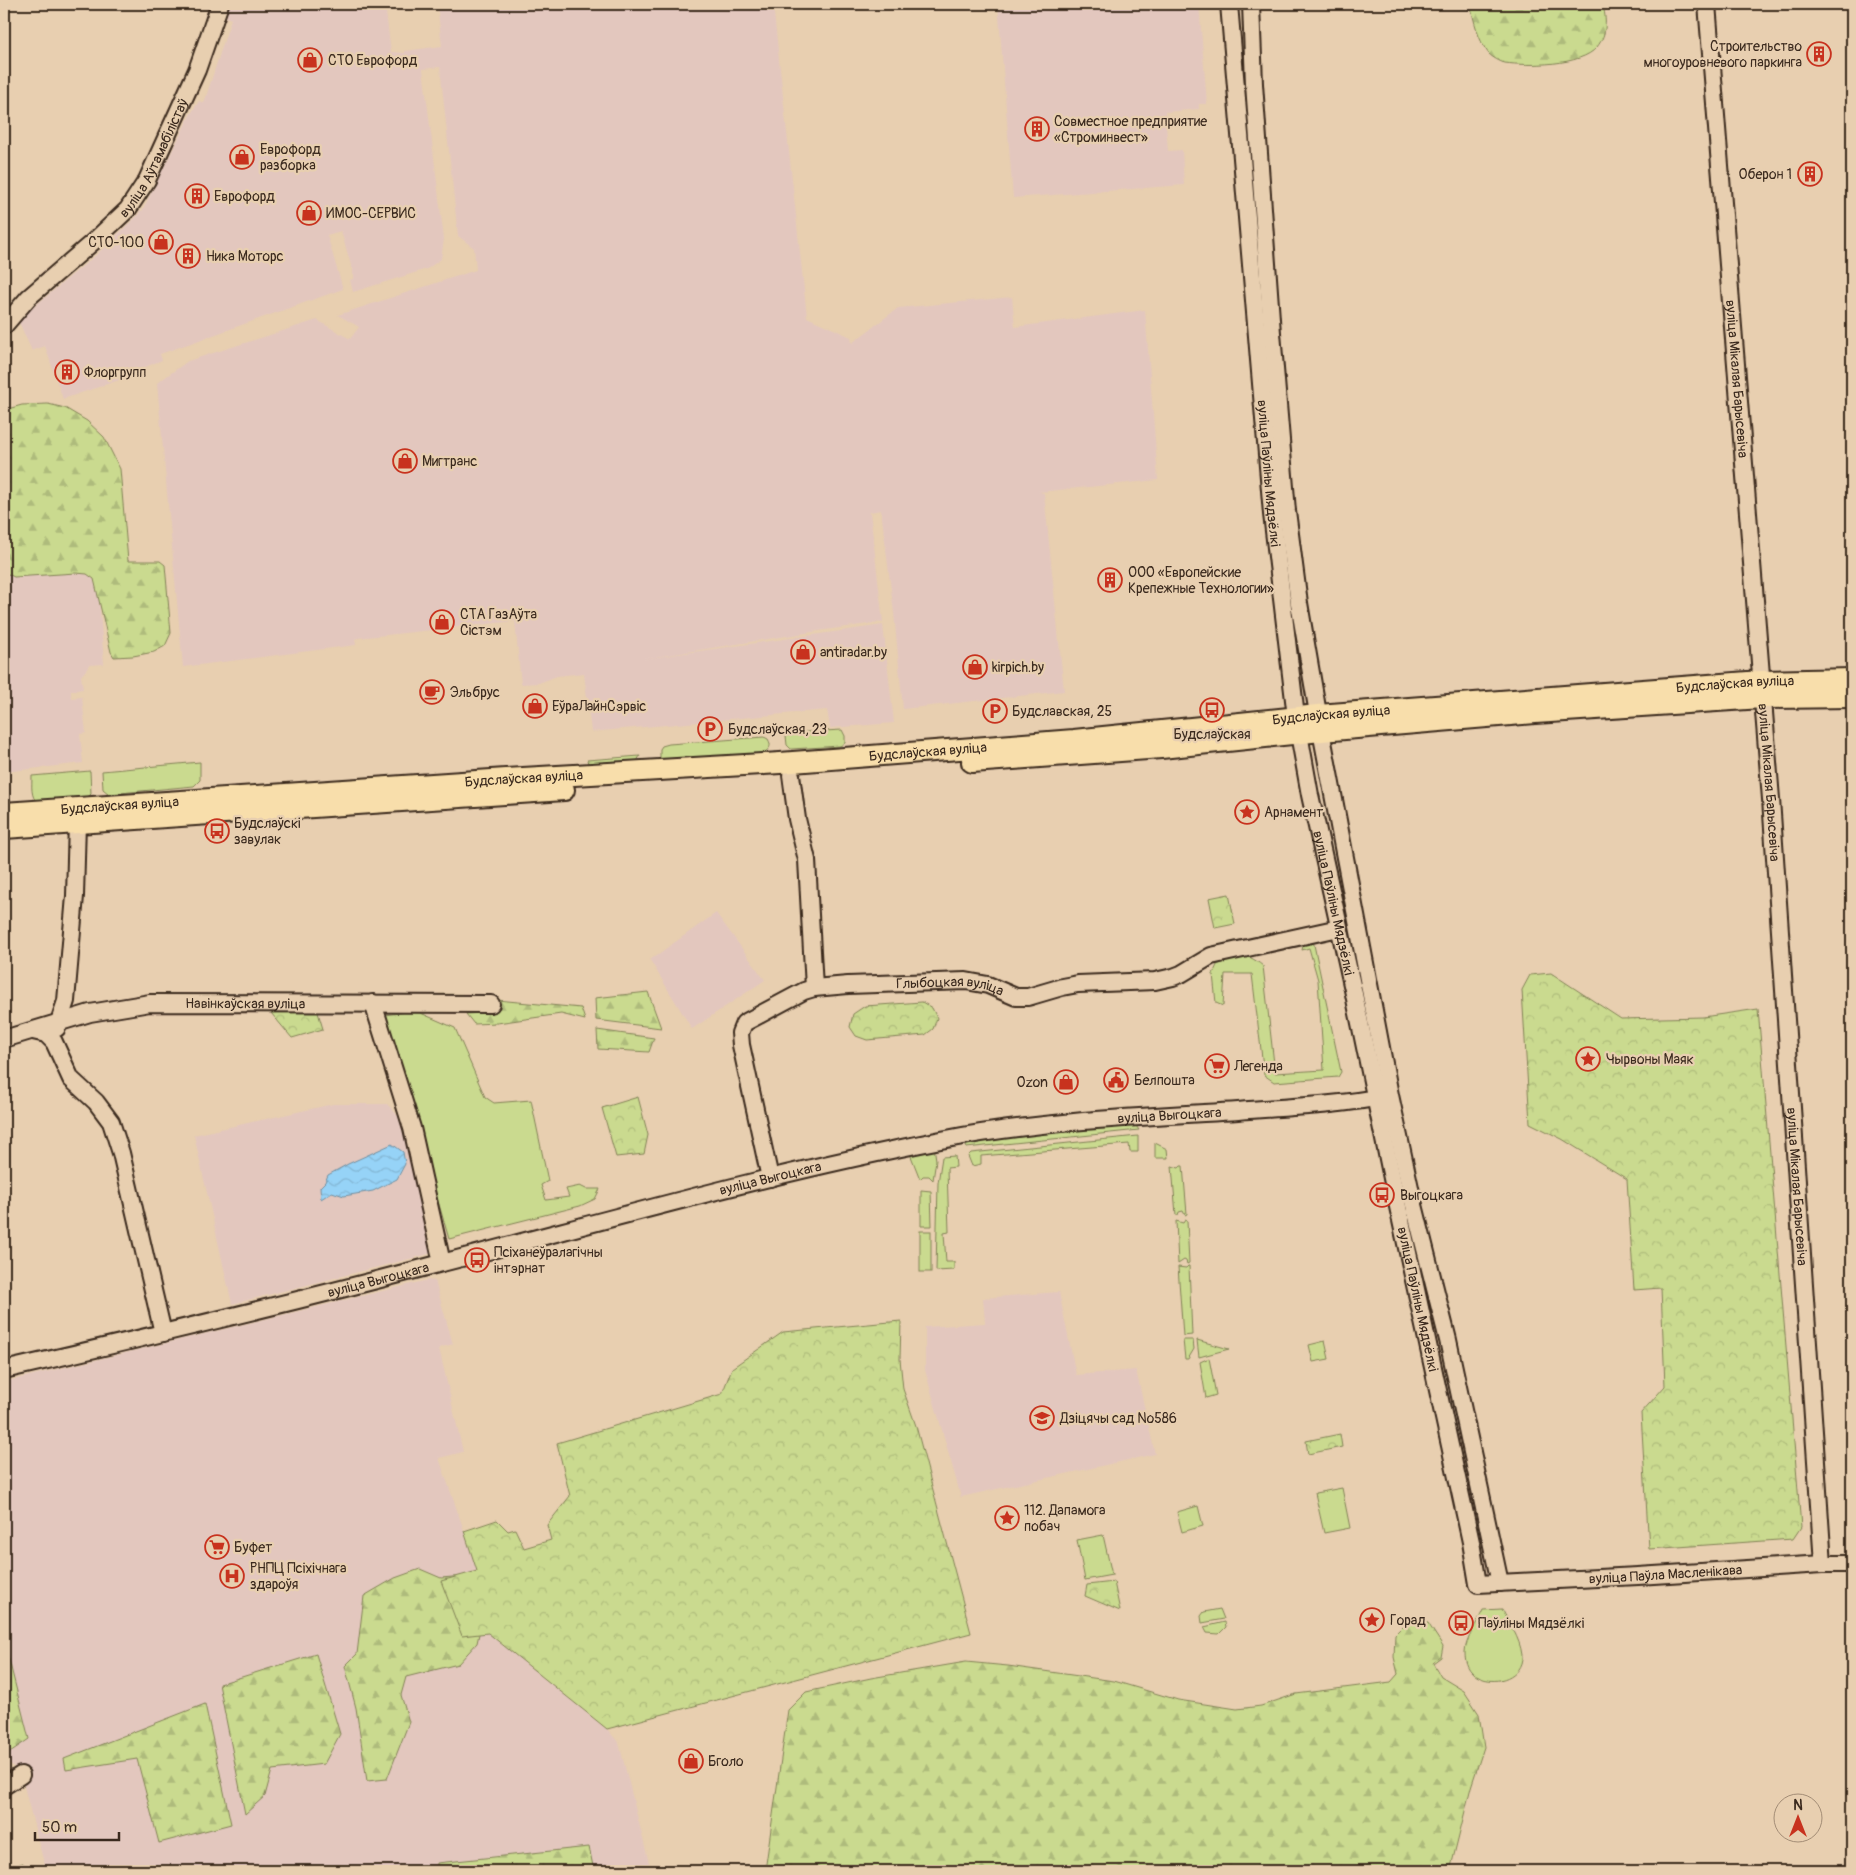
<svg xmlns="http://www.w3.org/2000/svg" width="1856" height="1875" font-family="Pangolin,sans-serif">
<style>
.built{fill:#e3c7be}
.grass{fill:#cada8f;stroke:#828256}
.forest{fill:url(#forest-firs);stroke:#828256}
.park{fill:url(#park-crowns);stroke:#828256}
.water{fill:url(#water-waves);stroke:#728fa0}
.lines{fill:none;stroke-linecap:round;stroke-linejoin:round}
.minor-casing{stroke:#3b2a1e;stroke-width:20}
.major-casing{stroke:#3b2a1e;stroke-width:24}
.minor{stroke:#e8cfb0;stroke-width:16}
.major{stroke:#f8deab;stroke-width:20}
.labels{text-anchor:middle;stroke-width:4.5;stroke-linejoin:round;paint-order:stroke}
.poi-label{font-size:14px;fill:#3b2a1e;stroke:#e8cfb0;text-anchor:start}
.street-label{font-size:14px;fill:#3b2a1e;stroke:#e8cfb0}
</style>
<defs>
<pattern id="forest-firs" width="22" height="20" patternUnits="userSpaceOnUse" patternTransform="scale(1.25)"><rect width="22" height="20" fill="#cada8f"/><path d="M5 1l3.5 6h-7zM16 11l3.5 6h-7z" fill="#aebb7b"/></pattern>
<pattern id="park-crowns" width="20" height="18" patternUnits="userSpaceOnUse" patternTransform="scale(1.25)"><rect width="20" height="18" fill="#cada8f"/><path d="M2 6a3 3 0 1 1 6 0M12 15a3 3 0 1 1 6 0" fill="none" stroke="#aebb7b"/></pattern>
<pattern id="water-waves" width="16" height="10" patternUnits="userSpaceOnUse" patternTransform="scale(1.25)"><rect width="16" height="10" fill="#96d3f7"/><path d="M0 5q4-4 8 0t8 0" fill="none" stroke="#82b5d3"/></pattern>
</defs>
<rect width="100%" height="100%" fill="#e8cfb0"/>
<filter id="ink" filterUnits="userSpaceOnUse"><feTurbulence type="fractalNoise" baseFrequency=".02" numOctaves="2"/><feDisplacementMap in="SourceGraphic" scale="10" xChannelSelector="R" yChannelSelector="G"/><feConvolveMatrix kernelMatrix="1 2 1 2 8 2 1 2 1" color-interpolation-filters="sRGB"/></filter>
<g filter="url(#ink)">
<g class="built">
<path d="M 229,4 L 385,4 L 391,52 L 405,53 L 405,51 L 442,46 L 437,4 L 773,4 L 807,317 L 851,337 L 852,343 L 898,308 L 1012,297 L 1015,327 L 1145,310 L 1158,480 L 1039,492 L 1044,493 L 1064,691 L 903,709 L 894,613 L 881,510 L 870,512 L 883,622 L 818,631 L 643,659 L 883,625 L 894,723 L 830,728 L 827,710 L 591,732 L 584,673 L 557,676 L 539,683 L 521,684 L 515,621 L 358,638 L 355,639 L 356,645 L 183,667 L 157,383 L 188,361 L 317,320 L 350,339 L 359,327 L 338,315 L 476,270 L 474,248 L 458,236 L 440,67 L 423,69 L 444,239 L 441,259 L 427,269 L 353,292 L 350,280 L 353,279 L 353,272 L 341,231 L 327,235 L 343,289 L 160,354 L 162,360 L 143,368 L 143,372 L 63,399 L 45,346 L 32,351 L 18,320 L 97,254 L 138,215 L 140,210 L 142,211 L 190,115 L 199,101 L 204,103 L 231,19 L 226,17 Z"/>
<path d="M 998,4 L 1199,4 L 1207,104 L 1199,104 L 1199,109 L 1165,112 L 1168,151 L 1182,150 L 1184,185 L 1013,198 Z"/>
<path d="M 4,565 L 6,573 L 14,577 L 76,573 L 88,574 L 94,580 L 99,597 L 104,664 L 90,665 L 81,676 L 83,689 L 71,691 L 71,698 L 82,697 L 86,733 L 80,734 L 83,763 L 4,772 Z"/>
<path d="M 716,913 L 765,980 L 692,1029 L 650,960 Z"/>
<path d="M 333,1104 L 387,1104 L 399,1117 L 417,1170 L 437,1252 L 232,1304 L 194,1135 Z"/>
<path d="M 428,1280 L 435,1281 L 453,1344 L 439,1348 L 463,1452 L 439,1458 L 478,1571 L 442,1581 L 488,1633 L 607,1729 L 619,1743 L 651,1871 L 46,1871 L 21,1775 L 4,1757 L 4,1382 Z"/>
<path d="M 1059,1292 L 1076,1375 L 1136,1370 L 1155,1454 L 961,1497 L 925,1370 L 925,1327 L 985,1323 L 983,1298 Z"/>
</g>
<g class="grass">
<path d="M 842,730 L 845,736 L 845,743 L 840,746 L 791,749 L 787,745 L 786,736 L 788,733 Z"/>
<path d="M 764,737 L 768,739 C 772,746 770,748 764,753 L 663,761 L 660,759 L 660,749 L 662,746 L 669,744 Z"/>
<path d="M 640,756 L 637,761 L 589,766 L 587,760 Z"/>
<path d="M 200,762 L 200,780 L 194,786 L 109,794 L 103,789 L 102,771 Z"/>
<path d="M 90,771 L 91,794 L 87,798 L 38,803 C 30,797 32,785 32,776 Z"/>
<path d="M 1313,940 L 1341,1072 L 1338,1077 L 1274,1082 L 1264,1075 L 1252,974 L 1225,974 L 1223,1006 L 1216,1003 L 1213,974 L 1217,965 C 1239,955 1243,950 1263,966 L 1275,1073 L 1324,1070 L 1318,980 L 1309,948 L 1302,950 L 1304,942 Z"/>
<path d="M 416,1011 L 455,1028 L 485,1097 L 494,1103 L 531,1100 L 548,1181 L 541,1185 L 546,1200 L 569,1197 L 566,1189 L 580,1186 L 586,1189 L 600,1189 L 595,1199 L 580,1206 L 449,1239 L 384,1015 Z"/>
<path d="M 1134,1123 L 1139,1130 L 966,1148 L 967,1141 Z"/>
<path d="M 1138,1136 L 1138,1152 L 1130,1152 L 1129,1144 L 981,1156 L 981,1164 L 972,1166 L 968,1156 L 971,1153 Z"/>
<path d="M 1155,1143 L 1167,1149 L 1168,1158 L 1155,1158 Z"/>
<path d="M 934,1146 L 936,1160 L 933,1180 L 929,1176 L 923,1176 L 920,1179 L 909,1151 Z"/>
<path d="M 955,1156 L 956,1167 L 947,1168 L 949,1232 L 944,1233 L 946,1262 L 954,1262 L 954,1270 L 936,1271 L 938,1183 L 942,1157 Z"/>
<path d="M 1181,1166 L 1183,1166 L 1187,1214 L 1185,1215 L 1183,1211 L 1179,1212 L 1178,1215 L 1176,1215 L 1172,1166 L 1179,1168 Z"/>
<path d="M 921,1190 L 931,1191 L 932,1226 L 921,1226 Z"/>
<path d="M 1185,1220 L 1187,1221 L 1189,1263 L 1187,1264 L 1186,1261 L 1184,1260 L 1178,1264 L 1176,1221 L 1183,1223 Z"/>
<rect x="920" y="1231" width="11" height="41"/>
<path d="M 1188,1266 L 1189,1266 L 1192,1335 L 1183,1336 L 1178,1267 L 1186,1268 Z"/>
<path d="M 1183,1340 L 1193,1340 L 1194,1349 L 1188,1359 L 1185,1359 Z"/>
<path d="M 1197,1340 L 1229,1349 L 1199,1357 Z"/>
<path d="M 1325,1341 L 1329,1359 L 1313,1362 L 1309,1345 Z"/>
<path d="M 1209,1358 L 1216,1395 L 1206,1398 L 1200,1362 Z"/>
<path d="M 1342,1488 L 1350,1528 L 1324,1533 L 1315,1493 Z"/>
<path d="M 1198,1506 L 1203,1526 L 1182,1532 L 1177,1512 Z"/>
<path d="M 1103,1535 L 1112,1575 L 1085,1580 L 1077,1540 Z"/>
<path d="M 1220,1609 L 1224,1619 L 1202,1623 L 1201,1616 L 1204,1612 Z"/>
<path d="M 1502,1609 C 1509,1623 1520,1638 1522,1655 C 1524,1687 1464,1692 1465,1652 C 1465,1640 1478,1622 1483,1610 Z"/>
<path d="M 1225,1622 L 1226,1627 L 1219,1634 L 1207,1633 L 1204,1627 Z"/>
</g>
<g class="forest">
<path d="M 1470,4 L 1603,4 C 1606,20 1608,33 1597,47 C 1582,66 1527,66 1505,63 C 1500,62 1492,57 1489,54 C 1478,41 1474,20 1470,4 Z"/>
<path d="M 48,404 L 65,408 L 87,421 L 104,437 L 120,469 L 128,561 L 160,561 L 165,565 L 171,633 L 165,646 L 154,652 L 133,656 L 114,657 L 111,652 L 94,579 L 87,574 L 76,573 L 14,577 L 6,573 L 4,565 L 4,410 L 22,405 Z"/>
<path d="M 648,992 L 661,1028 L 596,1020 L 595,998 Z"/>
<path d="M 497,1000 L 581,1008 L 585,1020 L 561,1014 L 497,1023 L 474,1024 L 466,1014 L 496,1012 Z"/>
<path d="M 597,1030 L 654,1038 L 649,1052 L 598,1049 Z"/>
<path d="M 420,1569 L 441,1578 L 464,1576 L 483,1616 L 477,1643 L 458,1664 L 406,1677 L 401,1695 L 409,1722 L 387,1779 L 367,1781 L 356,1708 L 345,1666 L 357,1654 L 364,1596 L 395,1578 Z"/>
<path d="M 1408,1621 L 1428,1623 L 1443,1646 L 1441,1657 L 1433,1663 L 1441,1677 L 1464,1691 L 1479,1714 L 1484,1747 L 1471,1787 L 1450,1871 L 765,1871 L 788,1710 L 806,1692 L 871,1678 L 966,1662 L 1008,1666 L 1114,1681 L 1178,1700 L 1237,1709 L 1261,1706 L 1296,1694 L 1391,1682 L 1398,1674 L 1394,1657 L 1395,1634 Z"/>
<path d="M 4,1640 L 29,1739 L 4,1756 Z"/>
<path d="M 316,1654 L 340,1734 L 324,1764 L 272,1770 L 265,1796 L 245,1814 L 219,1684 Z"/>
<path d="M 205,1704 L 231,1824 L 159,1843 L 137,1759 L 66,1770 L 64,1759 Z"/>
<path d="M 589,1847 L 594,1871 L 437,1871 L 437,1863 Z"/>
<path d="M 23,1863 L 25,1871 L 4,1871 L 4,1869 Z"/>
</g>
<g class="park">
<path d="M 1229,894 L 1235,924 L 1215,928 L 1209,898 Z"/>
<path d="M 1551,973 L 1621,1019 L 1703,1017 L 1758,1009 L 1801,1527 L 1793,1539 L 1649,1549 L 1641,1413 L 1665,1386 L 1661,1288 L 1634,1290 L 1627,1179 L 1562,1139 L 1530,1123 L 1522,990 L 1530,975 Z"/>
<path d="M 922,1002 L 932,1008 L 937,1018 L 933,1029 L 925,1035 L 867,1040 L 856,1036 L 850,1027 L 853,1014 L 865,1006 Z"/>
<path d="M 317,1009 L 323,1029 L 292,1038 L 271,1013 Z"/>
<path d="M 638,1097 L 648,1135 L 644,1154 L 616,1157 L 602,1108 Z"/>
<path d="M 901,1321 L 900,1359 L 903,1389 L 916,1426 L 971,1633 L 607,1729 L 488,1633 L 462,1636 L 441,1581 L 477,1571 L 464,1531 L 497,1520 L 508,1531 L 515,1529 L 524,1548 L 551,1540 L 547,1525 L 570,1496 L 557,1443 L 722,1394 L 732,1368 L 783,1332 Z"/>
<path d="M 1340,1434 L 1342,1447 L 1308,1454 L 1306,1441 Z"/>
<path d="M 1114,1582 L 1120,1611 L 1085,1596 L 1087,1585 Z"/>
</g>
<path class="water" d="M 392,1144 L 403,1152 L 405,1164 L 397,1179 L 373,1191 L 344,1196 L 332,1192 L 321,1199 L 320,1187 L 325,1182 L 328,1175 L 348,1164 Z"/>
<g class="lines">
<g class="minor-casing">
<g id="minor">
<path id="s1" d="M 1229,4 L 1272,514 L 1296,717 L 1310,795 L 1354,994 L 1395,1193 L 1471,1542 L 1478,1584 L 1638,1576 L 1823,1564 L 1852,1564"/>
<path d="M 1251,4 L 1254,84 L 1272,333 L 1287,511 L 1299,603 L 1321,731 L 1390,1095 L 1412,1197 L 1448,1340 L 1500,1583"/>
<path id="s2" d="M 1707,4 L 1771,799 L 1823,1564"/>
<path id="s3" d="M 4,326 L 29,297 L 94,241 L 128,209 L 147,180 L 197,70 L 220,4"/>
<path d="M 791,775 L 797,819 L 807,860 L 814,988"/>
<path d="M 373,1003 L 412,1128 L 442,1263"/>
<path d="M 57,1028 L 66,1001 L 75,896 L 77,822"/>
<path d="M 33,1031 L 46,1034 L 54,1042 L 71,1079 L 96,1102 L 111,1122 L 121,1153 L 163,1333"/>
<path id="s4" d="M 4,1039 L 90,1013 L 150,1003 L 491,1004"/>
<path id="s5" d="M 770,1178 L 741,1045 L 740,1033 L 744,1023 L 804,991 L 814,988 L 848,985 L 966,981 L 988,985 L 1016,997 L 1028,997 L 1062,987 L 1078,984 L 1155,981 L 1173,977 L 1181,974 L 1211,956 L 1339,928"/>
<path id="s6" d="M 4,1370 C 149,1337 294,1302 438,1264 C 605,1221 771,1173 941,1140 C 1039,1121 1138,1117 1238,1111 C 1287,1107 1337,1106 1386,1096"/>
<path d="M 4,1786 L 21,1775"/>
</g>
</g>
<g class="major-casing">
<g id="major">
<path d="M 972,762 L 1161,748 L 1321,731 L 1535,713 L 1762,698 L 1852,697"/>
<path id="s7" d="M 4,813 L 506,779 L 780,763 L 1074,740 L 1318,715 L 1761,681 L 1852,679"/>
<path d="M 4,828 L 564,790"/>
</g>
</g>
<use href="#minor" class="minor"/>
<use href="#major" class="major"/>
</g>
</g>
<defs>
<g id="building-ring" transform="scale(1.25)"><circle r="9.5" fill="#e8cfb0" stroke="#c8321e" stroke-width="1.5"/><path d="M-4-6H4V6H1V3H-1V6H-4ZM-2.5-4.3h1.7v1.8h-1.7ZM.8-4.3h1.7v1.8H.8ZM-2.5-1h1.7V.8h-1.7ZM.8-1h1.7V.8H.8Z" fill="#c8321e"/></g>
<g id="shop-ring" transform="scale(1.25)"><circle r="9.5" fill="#e8cfb0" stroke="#c8321e" stroke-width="1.5"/><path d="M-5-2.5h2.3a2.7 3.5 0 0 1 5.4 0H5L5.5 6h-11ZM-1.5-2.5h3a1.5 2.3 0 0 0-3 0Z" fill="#c8321e"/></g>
<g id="cafe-ring" transform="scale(1.25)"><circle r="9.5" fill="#e8cfb0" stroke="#c8321e" stroke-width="1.5"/><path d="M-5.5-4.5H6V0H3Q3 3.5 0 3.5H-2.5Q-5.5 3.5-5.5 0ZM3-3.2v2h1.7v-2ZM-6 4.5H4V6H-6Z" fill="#c8321e"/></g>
<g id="bus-ring" transform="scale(1.25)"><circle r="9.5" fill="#e8cfb0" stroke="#c8321e" stroke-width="1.5"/><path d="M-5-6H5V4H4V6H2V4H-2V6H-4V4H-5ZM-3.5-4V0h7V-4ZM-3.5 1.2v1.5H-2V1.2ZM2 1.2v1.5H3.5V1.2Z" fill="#c8321e"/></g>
<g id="parking-ring" transform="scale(1.25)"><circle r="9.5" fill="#e8cfb0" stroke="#c8321e" stroke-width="1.5"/><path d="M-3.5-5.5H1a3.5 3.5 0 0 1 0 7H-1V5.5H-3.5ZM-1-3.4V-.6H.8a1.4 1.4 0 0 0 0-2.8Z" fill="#c8321e"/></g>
<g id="sight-ring" transform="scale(1.25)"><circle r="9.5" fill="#e8cfb0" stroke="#c8321e" stroke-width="1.5"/><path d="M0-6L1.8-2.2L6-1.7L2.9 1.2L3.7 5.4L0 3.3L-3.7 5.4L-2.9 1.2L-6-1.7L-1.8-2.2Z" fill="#c8321e"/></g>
<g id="supermarket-ring" transform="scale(1.25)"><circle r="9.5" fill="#e8cfb0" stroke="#c8321e" stroke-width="1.5"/><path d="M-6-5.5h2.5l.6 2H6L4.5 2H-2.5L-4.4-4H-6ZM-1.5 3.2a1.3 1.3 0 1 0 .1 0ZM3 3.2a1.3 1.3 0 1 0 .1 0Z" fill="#c8321e"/></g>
<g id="civic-ring" transform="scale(1.25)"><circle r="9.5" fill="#e8cfb0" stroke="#c8321e" stroke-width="1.5"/><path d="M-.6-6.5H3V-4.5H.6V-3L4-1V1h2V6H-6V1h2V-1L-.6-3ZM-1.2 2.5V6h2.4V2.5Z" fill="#c8321e"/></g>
<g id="school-ring" transform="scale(1.25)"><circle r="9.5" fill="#e8cfb0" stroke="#c8321e" stroke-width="1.5"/><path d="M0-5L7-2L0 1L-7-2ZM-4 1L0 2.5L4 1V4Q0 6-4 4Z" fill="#c8321e"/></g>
<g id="hospital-ring" transform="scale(1.25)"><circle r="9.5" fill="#e8cfb0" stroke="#c8321e" stroke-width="1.5"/><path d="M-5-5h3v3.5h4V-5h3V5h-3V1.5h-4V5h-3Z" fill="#c8321e"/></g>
</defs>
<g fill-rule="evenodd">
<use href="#building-ring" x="1819" y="54"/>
<use href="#shop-ring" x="310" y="60"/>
<use href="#building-ring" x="1037" y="129"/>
<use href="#shop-ring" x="242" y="157"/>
<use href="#building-ring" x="1810" y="174"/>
<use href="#building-ring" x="197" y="196"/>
<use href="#shop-ring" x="309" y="213"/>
<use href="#shop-ring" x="161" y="242"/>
<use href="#building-ring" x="188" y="256"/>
<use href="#building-ring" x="67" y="372"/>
<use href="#shop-ring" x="405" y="461"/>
<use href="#building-ring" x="1110" y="580"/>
<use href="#shop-ring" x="442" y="622"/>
<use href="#shop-ring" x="803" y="652"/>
<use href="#shop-ring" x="975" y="667"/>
<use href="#cafe-ring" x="432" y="692"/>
<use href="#shop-ring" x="535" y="706"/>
<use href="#bus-ring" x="1212" y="710"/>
<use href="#parking-ring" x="995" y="711"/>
<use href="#parking-ring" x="710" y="729"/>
<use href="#sight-ring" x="1247" y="812"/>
<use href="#bus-ring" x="217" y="831"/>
<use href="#sight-ring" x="1588" y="1059"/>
<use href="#supermarket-ring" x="1217" y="1066"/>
<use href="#civic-ring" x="1116" y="1080"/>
<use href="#shop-ring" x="1066" y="1082"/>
<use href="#bus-ring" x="1382" y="1195"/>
<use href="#bus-ring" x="477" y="1260"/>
<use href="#school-ring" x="1042" y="1418"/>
<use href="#sight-ring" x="1007" y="1518"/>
<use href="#supermarket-ring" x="217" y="1547"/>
<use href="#hospital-ring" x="232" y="1576"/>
<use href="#sight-ring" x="1372" y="1620"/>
<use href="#bus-ring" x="1461" y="1623"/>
<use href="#shop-ring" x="691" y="1761"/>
</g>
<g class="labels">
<g class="poi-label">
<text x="1802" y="51" text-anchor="end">Строительство<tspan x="1802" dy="16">многоуровневого паркинга</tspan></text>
<text x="328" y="65">СТО Еврофорд</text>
<text x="1054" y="126">Совместное предприятие<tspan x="1054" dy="16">«Строминвест»</tspan></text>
<text x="260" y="154">Еврофорд<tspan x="260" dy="16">разборка</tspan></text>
<text x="1792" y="179" text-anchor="end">Оберон 1</text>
<text x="214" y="201">Еврофорд</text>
<text x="326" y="218">ИМОС-СЕРВИС</text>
<text x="144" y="247" text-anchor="end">СТО-100</text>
<text x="206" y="261">Ника Моторс</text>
<text x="84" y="377">Флоргрупп</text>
<text x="422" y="466">Мигтранс</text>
<text x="1128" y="577">ООО «Европейские<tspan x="1128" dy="16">Крепежные Технологии»</tspan></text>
<text x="460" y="619">СТА ГазАўта<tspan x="460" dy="16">Сістэм</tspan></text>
<text x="820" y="657">antiradar.by</text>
<text x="992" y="672">kirpich.by</text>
<text x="450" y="697">Эльбрус</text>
<text x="552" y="711">ЕўраЛайнСэрвіс</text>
<text x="1012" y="716">Будславская, 25</text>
<text x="728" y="734">Будслаўская, 23</text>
<text x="1212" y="739" text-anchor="middle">Будслаўская</text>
<text x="1264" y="817">Арнамент</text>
<text x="234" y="828">Будслаўскі<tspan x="234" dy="16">завулак</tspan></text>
<text x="1606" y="1064">Чырвоны Маяк</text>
<text x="1234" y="1071">Легенда</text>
<text x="1134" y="1085">Белпошта</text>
<text x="1048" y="1087" text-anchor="end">Ozon</text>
<text x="1400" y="1200">Выгоцкага</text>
<text x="494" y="1257">Псіханеўралагічны<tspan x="494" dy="16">інтэрнат</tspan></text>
<text x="1060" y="1423">Дзіцячы сад №586</text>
<text x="1024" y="1515">112. Дапамога<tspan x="1024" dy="16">побач</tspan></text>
<text x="234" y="1552">Буфет</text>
<text x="250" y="1573">РНПЦ Псіхічнага<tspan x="250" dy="16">здароўя</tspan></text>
<text x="1390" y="1625">Горад</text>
<text x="1478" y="1628">Паўліны Мядзёлкі</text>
<text x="708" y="1766">Бголо</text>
</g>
<g class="street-label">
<text dy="5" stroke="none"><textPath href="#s3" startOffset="228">вуліца Аўтамабілістаў</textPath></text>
<text dy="5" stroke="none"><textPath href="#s2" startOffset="376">вуліца Мікалая Барысевіча</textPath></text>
<text dy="5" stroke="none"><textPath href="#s1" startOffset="471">вуліца Паўліны Мядзёлкі</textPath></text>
<text dy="5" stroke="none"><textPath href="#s7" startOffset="1736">Будслаўская вуліца</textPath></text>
<text dy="5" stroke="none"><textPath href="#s7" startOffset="1331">Будслаўская вуліца</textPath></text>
<text dy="5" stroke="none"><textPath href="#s7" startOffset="926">Будслаўская вуліца</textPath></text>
<text dy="5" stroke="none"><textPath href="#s7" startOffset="521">Будслаўская вуліца</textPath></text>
<text dy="5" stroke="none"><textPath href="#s2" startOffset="781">вуліца Мікалая Барысевіча</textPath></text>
<text dy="5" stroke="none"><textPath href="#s7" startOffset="116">Будслаўская вуліца</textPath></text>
<text dy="5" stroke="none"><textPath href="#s1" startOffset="906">вуліца Паўліны Мядзёлкі</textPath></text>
<text dy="5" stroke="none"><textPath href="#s5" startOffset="374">Глыбоцкая вуліца</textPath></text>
<text dy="5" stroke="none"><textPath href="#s4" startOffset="246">Навінкаўская вуліца</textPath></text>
<text dy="5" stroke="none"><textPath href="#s6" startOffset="1195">вуліца Выгоцкага</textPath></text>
<text dy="5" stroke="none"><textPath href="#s6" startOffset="790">вуліца Выгоцкага</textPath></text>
<text dy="5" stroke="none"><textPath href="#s2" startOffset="1186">вуліца Мікалая Барысевіча</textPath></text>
<text dy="5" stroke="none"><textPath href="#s6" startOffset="385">вуліца Выгоцкага</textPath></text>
<text dy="5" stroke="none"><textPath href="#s1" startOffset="1311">вуліца Паўліны Мядзёлкі</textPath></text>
<text dy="5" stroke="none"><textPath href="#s1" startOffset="1790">вуліца Паўла Масленікава</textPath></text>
</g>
</g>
<rect width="1856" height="1875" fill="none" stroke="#e8cfb0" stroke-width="20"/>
<rect x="10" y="10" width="1836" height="1855" fill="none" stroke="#3b2a1e" stroke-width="2" filter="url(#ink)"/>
<g transform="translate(1798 1818)"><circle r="24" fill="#e8cfb0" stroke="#a38d76"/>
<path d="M0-4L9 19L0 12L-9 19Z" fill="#c8321e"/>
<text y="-8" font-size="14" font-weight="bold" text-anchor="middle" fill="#3b2a1e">N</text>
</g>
<path d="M35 1832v8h84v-8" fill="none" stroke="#3b2a1e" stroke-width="2.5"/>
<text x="42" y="1832" font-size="15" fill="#3b2a1e" stroke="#e8cfb0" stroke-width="4" paint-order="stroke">50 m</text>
</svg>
